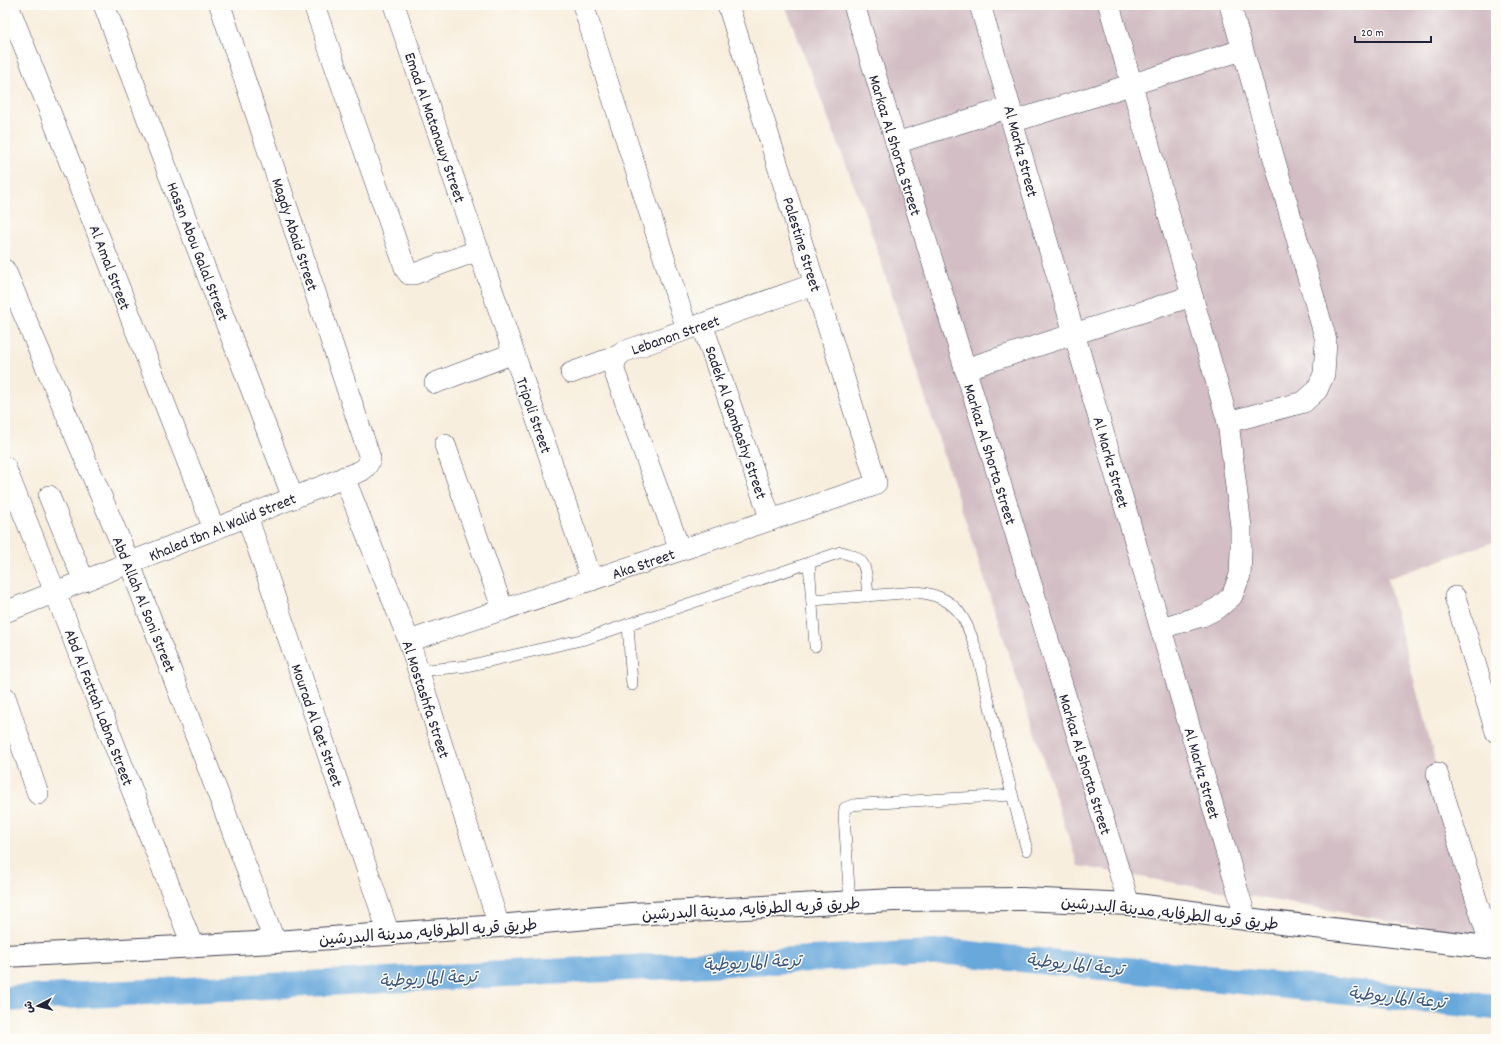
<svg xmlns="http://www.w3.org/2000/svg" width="1501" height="1044" font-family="Dekko,'Playpen Sans Arabic',sans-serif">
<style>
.industrial{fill:#d2bec4}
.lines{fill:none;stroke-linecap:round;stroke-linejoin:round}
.canal{stroke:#68a8db;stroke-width:26}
.service-casing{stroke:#424153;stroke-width:12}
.minor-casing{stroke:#424153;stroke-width:22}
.secondary-casing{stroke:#424153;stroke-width:24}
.service{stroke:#fff;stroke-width:11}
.minor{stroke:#fff;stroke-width:21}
.secondary{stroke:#fff;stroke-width:22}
.labels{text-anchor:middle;stroke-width:3;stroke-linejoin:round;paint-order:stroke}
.street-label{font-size:16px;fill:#22223b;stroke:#fdfcf7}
.water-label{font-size:17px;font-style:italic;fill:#3e587b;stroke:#fdfcf7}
</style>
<rect width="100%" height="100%" fill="#fdfcf7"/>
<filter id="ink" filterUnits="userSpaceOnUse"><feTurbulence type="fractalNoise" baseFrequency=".025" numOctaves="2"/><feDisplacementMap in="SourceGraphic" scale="8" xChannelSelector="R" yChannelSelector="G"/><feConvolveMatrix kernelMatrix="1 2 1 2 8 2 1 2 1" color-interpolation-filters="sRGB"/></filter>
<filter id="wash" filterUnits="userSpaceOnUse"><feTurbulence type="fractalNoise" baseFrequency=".012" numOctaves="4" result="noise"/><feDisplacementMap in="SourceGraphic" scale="16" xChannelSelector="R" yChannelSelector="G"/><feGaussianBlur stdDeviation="0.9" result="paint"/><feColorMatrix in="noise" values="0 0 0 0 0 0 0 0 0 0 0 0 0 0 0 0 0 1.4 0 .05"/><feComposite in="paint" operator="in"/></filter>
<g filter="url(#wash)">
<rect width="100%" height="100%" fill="#f8eedd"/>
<path class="industrial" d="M 785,5 L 1496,5 L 1496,541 L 1387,579 L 1482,937 L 1078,866 L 868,222 Z"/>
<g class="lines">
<path class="canal" d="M 5,999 L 950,952 L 1496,1007"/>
</g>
</g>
<g filter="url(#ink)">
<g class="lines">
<g class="service-casing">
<g id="service">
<path d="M 809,563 L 815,646"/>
<path d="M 812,600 L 917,592 C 933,594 947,598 958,611 C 976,633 984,683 991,711 C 1003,758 1014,804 1027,850"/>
<path d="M 628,624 L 632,685"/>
<path d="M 419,671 L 467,666 L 585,639 L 841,552 C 870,558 865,571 868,596"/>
<path d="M 850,903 L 844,816 L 845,808 L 853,805 L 862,804 L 1012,795"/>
</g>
</g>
<g class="minor-casing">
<g id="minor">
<path d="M 8,5 L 214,529"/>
<path d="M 104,5 L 293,498"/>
<path d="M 314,5 L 406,270 L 409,274 L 414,274 L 479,250"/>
<path d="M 394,5 L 592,580"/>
<path d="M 583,5 L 687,329"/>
<path d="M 854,5 L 1129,904"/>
<path d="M 980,5 L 1010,107 L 1012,122 L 1246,919"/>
<path d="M 1109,5 L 1228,422 L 1241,527 L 1241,551 L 1240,575 L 1232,596 L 1218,608 L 1202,616 L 1161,628"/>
<path d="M 1012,122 L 1242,50"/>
<path d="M 896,143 L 1010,107"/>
<path d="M 5,270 L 129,562 L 275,942"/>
<path d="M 702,324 L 771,520"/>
<path d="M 965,369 L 1192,296"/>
<path d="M 571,373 L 617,356"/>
<path d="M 435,383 L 514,353"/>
<path d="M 1228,422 L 1304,402 L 1317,390 L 1324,374 L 1326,340 L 1230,5"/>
<path d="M 445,445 L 503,610"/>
<path d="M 5,467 L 55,592 L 193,947"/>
<path d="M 344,477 L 409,641 L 499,926"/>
<path d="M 49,496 L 84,581"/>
<path d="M 247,516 L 389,934"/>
<path d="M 680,550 L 615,373 C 613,364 615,358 623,352 L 815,284"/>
<path d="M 1455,597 L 1496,732"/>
<path d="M 5,612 L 361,471 C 367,467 369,464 370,458 L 220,5"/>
<path d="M 409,641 L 872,486 L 876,483 L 875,478 L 728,5"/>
<path d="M 5,697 L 38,794"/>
<path d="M 1437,773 L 1491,947"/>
</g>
</g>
<g class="secondary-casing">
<path id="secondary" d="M 5,956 L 275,942 L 499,926 L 632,914 L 893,900 L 1022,899 L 1129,904 L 1246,919 L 1496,948"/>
</g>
<use href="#service" class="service"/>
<use href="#minor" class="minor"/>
<use href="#secondary" class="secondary"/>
</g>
</g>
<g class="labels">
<g class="street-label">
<text transform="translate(436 127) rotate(71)" y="6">Emad Al Matanawy Street</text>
<text transform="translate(896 145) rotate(73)" y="6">Markaz Al Shorta Street</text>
<text transform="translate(1022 151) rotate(75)" y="6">Al Markz Street</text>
<text transform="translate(296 234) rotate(72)" y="6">Magdy Abaid Street</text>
<text transform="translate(803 244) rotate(73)" y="6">Palestine Street</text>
<text transform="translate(199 251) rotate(69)" y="6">Hassn Abou Galal Street</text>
<text transform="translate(111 267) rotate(69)" y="6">Al Amal Street</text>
<text transform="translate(675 334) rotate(-19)" y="6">Lebanon Street</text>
<text transform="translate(535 415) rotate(71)" y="6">Tripoli Street</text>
<text transform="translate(737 422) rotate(71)" y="6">Sadek Al Qambashy Street</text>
<text transform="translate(991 454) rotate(73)" y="6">Markaz Al Shorta Street</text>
<text transform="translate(1112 462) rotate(74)" y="6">Al Markz Street</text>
<text transform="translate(222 526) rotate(-22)" y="6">Khaled Ibn Al Walid Street</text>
<text transform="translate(643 563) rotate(-19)" y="6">Aka Street</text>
<text transform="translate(145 604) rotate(68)" y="6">Abd Allah Al Soni Street</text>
<text transform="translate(427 699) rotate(72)" y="6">Al Mostashfa Street</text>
<text transform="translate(100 707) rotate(69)" y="6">Abd Al Fattah Labna Street</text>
<text transform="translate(318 725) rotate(71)" y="6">Mourad Al Qet Street</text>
<text transform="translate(1086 764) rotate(73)" y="6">Markaz Al Shorta Street</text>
<text transform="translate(1203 773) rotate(74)" y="6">Al Markz Street</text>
<text transform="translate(751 908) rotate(-3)" y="6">طريق قريه الطرفايه, مدينة البدرشين</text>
<text transform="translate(1170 912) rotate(6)" y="6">طريق قريه الطرفايه, مدينة البدرشين</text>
<text transform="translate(428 931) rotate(-4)" y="6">طريق قريه الطرفايه, مدينة البدرشين</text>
</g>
<g class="water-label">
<text transform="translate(752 962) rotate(-3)" y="6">ترعة الماريوطية</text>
<text transform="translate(1075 964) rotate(6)" y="6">ترعة الماريوطية</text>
<text transform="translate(428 978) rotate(-3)" y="6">ترعة الماريوطية</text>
<text transform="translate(1397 997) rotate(6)" y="6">ترعة الماريوطية</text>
</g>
</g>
<rect width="1501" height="1044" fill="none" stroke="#fdfcf7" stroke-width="20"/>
<g transform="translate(38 1006) rotate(263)" stroke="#fdfcf7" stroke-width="3" paint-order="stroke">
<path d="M0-3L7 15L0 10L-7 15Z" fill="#22223b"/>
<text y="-6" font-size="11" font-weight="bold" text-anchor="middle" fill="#22223b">ش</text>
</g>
<path d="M1355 36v6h76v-6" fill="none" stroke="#22223b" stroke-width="2"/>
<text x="1361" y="36" font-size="12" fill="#22223b" stroke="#fdfcf7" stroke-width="3" paint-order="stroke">20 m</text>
</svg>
